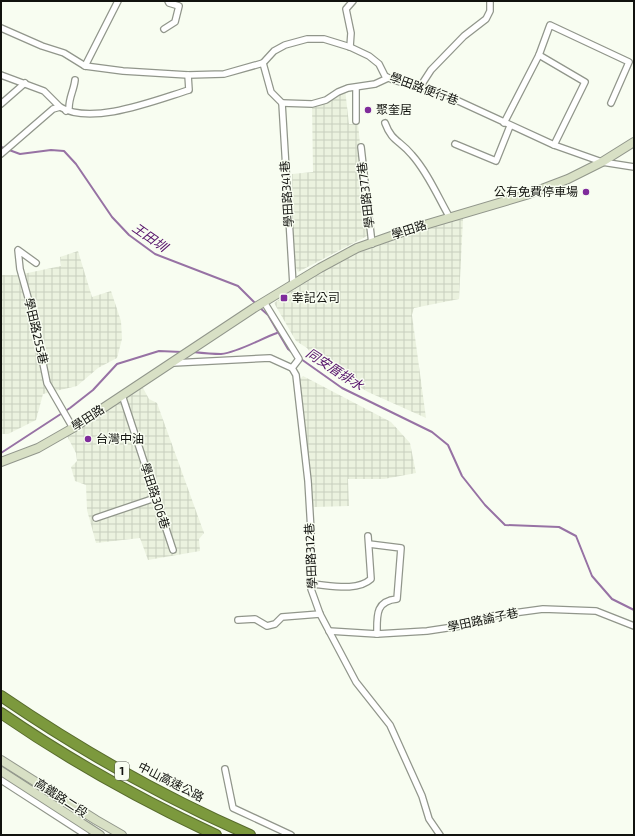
<svg xmlns="http://www.w3.org/2000/svg" width="635" height="836" font-family="'Exo 2','Noto Sans TC',sans-serif">
<style>
.industrial{fill:url(#industrial-grid)}
.lines{fill:none;stroke-linecap:round;stroke-linejoin:round}
.stream{stroke:#9772a4;stroke-width:2}
.street-casing{stroke:#91968b;stroke-width:8}
.secondary-casing{stroke:#91968b;stroke-width:10}
.highway-casing{stroke:#576a2d;stroke-width:12}
.street{stroke:#fff;stroke-width:5.5}
.secondary{stroke:#d8e0c5;stroke-width:8}
.highway{stroke:#7c993d;stroke-width:10}
.poi-dot{fill:#7f2c9b;stroke:#f8fdf1;stroke-width:1.5}
.labels{text-anchor:middle;stroke-width:3;stroke-linejoin:round;paint-order:stroke}
.shield{fill:#f8fdf1;stroke:#565852;stroke-width:1}
.shield-label{font-size:11px;font-weight:bold;fill:#11120e}
.street-label{font-size:12px;fill:#11120e;stroke:#f8fdf1}
.poi-label{font-size:12px;fill:#11120e;stroke:#f8fdf1;text-anchor:start}
.water-label{font-size:13px;font-style:italic;fill:#541069;stroke:#f8fdf1}
</style>
<defs>
<pattern id="industrial-grid" width="8" height="8" patternUnits="userSpaceOnUse"><rect width="8" height="8" fill="#ebf2df"/><path d="M0 4h8M4 0v8" fill="none" stroke="#c8cebe"/></pattern>
</defs>
<rect width="100%" height="100%" fill="#f8fdf1"/>
<g class="industrial">
<path d="M 345,89 L 349,124 L 358,124 L 369,235 L 298,272 L 294,264 L 292,174 L 313,172 L 312,103 L 330,100 Z"/>
<path d="M 463,219 L 459,299 L 414,308 L 412,315 L 426,418 L 368,392 L 317,361 L 307,348 L 296,341 L 274,303 L 330,264 L 372,247 L 448,221 Z"/>
<path d="M 78,251 L 92,297 L 111,291 L 121,321 L 122,339 L 117,358 L 98,368 L 77,386 L 43,394 L 36,420 L 8,434 L 1,434 L 1,275 L 18,275 L 61,266 L 60,257 Z"/>
<path d="M 303,376 L 391,422 L 410,443 L 416,473 L 384,479 L 348,479 L 349,506 L 314,507 L 311,505 L 300,391 L 300,379 Z"/>
<path d="M 143,388 L 149,399 L 157,403 L 204,533 L 199,539 L 200,551 L 148,560 L 140,538 L 96,543 L 87,510 L 86,485 L 75,481 L 71,467 L 77,461 L 76,453 L 67,436 L 138,389 Z"/>
</g>
<g class="lines">
<g class="stream">
<path d="M 1,147 L 20,154 L 51,150 L 64,151 L 76,164 L 112,217 L 129,235 L 155,254 L 238,286 L 256,304"/>
<path d="M 259,307 L 268,315 L 288,349 L 293,353"/>
<path d="M 193,352 C 202,353 212,354 221,354 C 239,352 260,339 277,333"/>
<path d="M 301,359 L 342,388 L 432,432 L 448,445 L 462,476 L 485,505 L 505,525 L 559,527 L 576,536 L 592,576 L 612,599 L 634,610"/>
<path d="M 1,453 L 70,408 L 93,390 L 117,364 L 159,351 L 182,352"/>
</g>
<g class="street-casing">
<g id="street">
<path d="M 1,28 L 42,46 L 64,53 L 85,66 L 123,71 L 188,75 L 224,74 L 263,63 L 274,51 L 285,45 L 307,39 L 324,39 L 350,47 L 369,56 L 379,64 L 385,76 L 393,80 L 441,93 L 554,145 L 602,162 L 634,167"/>
<path d="M 164,29 L 175,22 L 179,6 L 169,3 L 168,1"/>
<path d="M 350,47 L 351,33 L 346,9 L 353,1"/>
<path d="M 539,55 L 585,82 L 554,145"/>
<path d="M 263,63 L 271,92 L 282,103 L 293,285"/>
<path d="M 85,66 L 118,1"/>
<path d="M 1,75 L 44,91 L 60,107"/>
<path d="M 420,87 L 431,70 L 464,36 L 486,19 L 490,11 L 490,1"/>
<path d="M 282,103 L 312,104 L 326,100 L 338,92 L 348,88 L 375,84 L 388,78"/>
<path d="M 1,104 L 25,83"/>
<path d="M 66,111 L 69,108 C 69,97 74,90 75,80"/>
<path d="M 356,121 L 356,88"/>
<path d="M 385,123 C 392,142 400,140 412,155 C 428,173 438,197 450,218"/>
<path d="M 504,123 L 539,55 L 550,25 L 629,62 L 611,103"/>
<path d="M 455,144 L 496,161 L 510,126"/>
<path d="M 361,147 L 372,244"/>
<path d="M 1,154 L 53,109 L 60,107 C 92,126 156,100 189,90 L 188,75"/>
<path d="M 36,263 L 18,250 L 20,269 L 34,319 L 47,383 L 73,428"/>
<path d="M 264,302 L 299,359 L 292,368"/>
<path d="M 173,363 L 270,358 L 292,368 L 296,375 L 308,481 L 311,531 L 311,589 L 315,600 L 320,614 L 356,682 L 390,725 L 422,796 L 429,819 L 440,835"/>
<path d="M 122,395 L 173,550"/>
<path d="M 96,518 L 155,498"/>
<path d="M 311,584 C 329,585 357,592 371,579 L 368,536"/>
<path d="M 238,620 L 255,619 L 267,626 L 275,624 L 282,617 L 320,614"/>
<path d="M 329,631 L 377,634 C 377,616 375,601 397,599 L 401,548 L 369,544"/>
<path d="M 377,634 L 427,631 L 460,626 L 492,616 L 543,609 L 596,611 L 634,626"/>
<path d="M 225,769 L 233,808 L 291,835"/>
<path d="M 1,780 L 86,835"/>
</g>
</g>
<g class="secondary-casing">
<g id="secondary">
<path d="M 1,462 L 38,448 L 73,428 L 254,308 L 320,268 L 357,248 L 411,229 L 526,195 L 568,179 L 602,162 L 634,142"/>
<path d="M 1,760 L 96,820 L 122,835"/>
<path d="M 1,771 L 100,835"/>
</g>
</g>
<g class="highway-casing">
<g id="highway">
<path d="M 1,696 C 80,750 163,797 250,835"/>
<path d="M 1,713 C 69,760 141,800 216,835"/>
</g>
</g>
<use href="#street" class="street"/>
<use href="#secondary" class="secondary"/>
<use href="#highway" class="highway"/>
</g>
<g class="poi-dot">
<circle cx="368" cy="110" r="4"/>
<circle cx="586" cy="192" r="4"/>
<rect x="280" y="294" width="8" height="8" rx="2"/>
<circle cx="88" cy="439" r="4"/>
</g>
<g class="labels">
<rect class="shield" x="115" y="762" width="14" height="18" rx="3"/>
<g class="shield-label">
<text x="122" y="775">1</text>
</g>
<g class="street-label">
<text transform="translate(424 89) rotate(20)" y="4">學田路便行巷</text>
<text transform="translate(287 194) rotate(-94)" y="4">學田路341巷</text>
<text transform="translate(366 195) rotate(-97)" y="4">學田路377巷</text>
<text transform="translate(409 230) rotate(-18)" y="4">學田路</text>
<text transform="translate(36 331) rotate(77)" y="4">學田路255巷</text>
<text transform="translate(88 418) rotate(-33)" y="4">學田路</text>
<text transform="translate(155 496) rotate(72)" y="4">學田路306巷</text>
<text transform="translate(311 556) rotate(-93)" y="4">學田路312巷</text>
<text transform="translate(483 620) rotate(-12)" y="4">學田路論子巷</text>
<text transform="translate(171 782) rotate(27)" y="4">中山高速公路</text>
<text transform="translate(61 798) rotate(33)" y="4">高鐵路二段</text>
</g>
<g class="poi-label">
<text x="376" y="114">聚奎居</text>
<text x="578" y="196" text-anchor="end">公有免費停車場</text>
<text x="292" y="302">幸記公司</text>
<text x="96" y="443">台灣中油</text>
</g>
<g class="water-label">
<text transform="translate(150 237) rotate(35)" y="5">王田圳</text>
<text transform="translate(335 369) rotate(33)" y="5">同安厝排水</text>
</g>
</g>
<rect width="635" height="836" fill="none" stroke="#11120e" stroke-width="4"/>
</svg>
